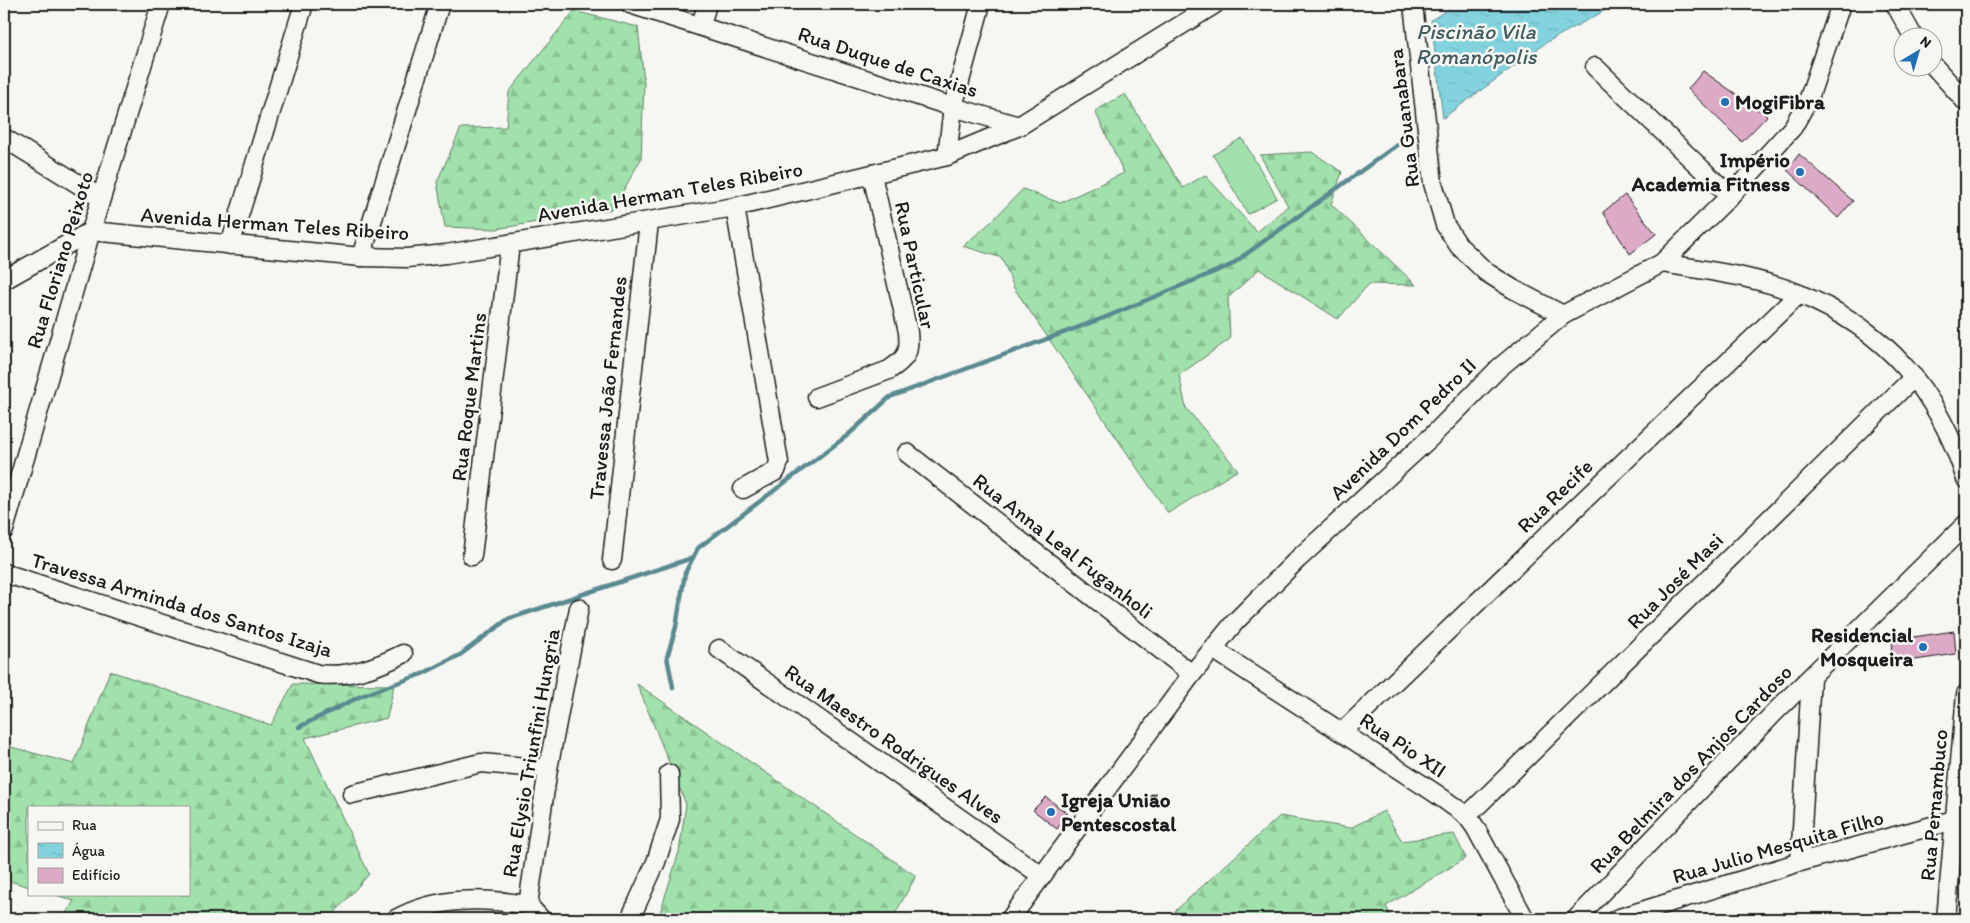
<svg xmlns="http://www.w3.org/2000/svg" width="1970" height="923" font-family="Itim,sans-serif">
<style>
.grass{fill:#a1e2ac;stroke:#5e7f64}
.forest{fill:url(#forest-firs);stroke:#5e7f64}
.water{fill:url(#water-ripples);stroke:#5a8a91}
.lines{fill:none;stroke-linecap:round;stroke-linejoin:round}
.stream{stroke:#5a8a91;stroke-width:4.5}
.building{fill:#dca9c6;stroke:#1c1c1c}
.minor-casing{stroke:#1c1c1c;stroke-width:21}
.minor{stroke:#f6f6f2;stroke-width:18}
.poi-dot{fill:#1f6fb2;stroke:#f6f6f2;stroke-width:2}
.labels{text-anchor:middle;stroke-width:5;stroke-linejoin:round;paint-order:stroke}
.street-label{font-size:21px;fill:#1c1c1c;stroke:#f6f6f2}
.poi-label{font-size:21px;font-weight:bold;fill:#1c1c1c;stroke:#f6f6f2;text-anchor:start}
.water-label{font-size:22px;font-style:italic;fill:#405c60;stroke:#f6f6f2}
</style>
<defs>
<pattern id="forest-firs" width="22" height="20" patternUnits="userSpaceOnUse" patternTransform="scale(1.25)"><rect width="22" height="20" fill="#a1e2ac"/><path d="M5 1l3.5 6h-7zM16 11l3.5 6h-7z" fill="#8ac193"/></pattern>
<pattern id="water-ripples" width="26" height="14" patternUnits="userSpaceOnUse" patternTransform="scale(1.25)"><rect width="26" height="14" fill="#83d3df"/><path d="M2 4q2-2 4 0t4 0M15 11q2-2 4 0t4 0" fill="none" stroke="#71b5bf"/></pattern>
</defs>
<rect width="100%" height="100%" fill="#f6f6f2"/>
<filter id="ink" filterUnits="userSpaceOnUse"><feTurbulence type="fractalNoise" baseFrequency=".02" numOctaves="2"/><feDisplacementMap in="SourceGraphic" scale="10" xChannelSelector="R" yChannelSelector="G"/><feConvolveMatrix kernelMatrix="1 2 1 2 8 2 1 2 1" color-interpolation-filters="sRGB"/></filter>
<g filter="url(#ink)">
<path class="grass" d="M 1242,138 L 1277,198 L 1248,214 L 1213,155 Z"/>
<g class="forest">
<path d="M 574,11 L 638,27 L 644,82 L 641,159 L 613,209 L 496,229 L 445,227 L 437,182 L 461,128 L 506,127 L 509,92 Z"/>
<path d="M 1125,94 L 1183,188 L 1205,175 L 1257,232 L 1288,206 L 1260,155 L 1312,152 L 1342,172 L 1331,204 L 1416,285 L 1369,284 L 1338,319 L 1259,269 L 1228,298 L 1230,339 L 1179,375 L 1186,408 L 1238,470 L 1168,513 L 1014,288 L 1002,258 L 963,246 L 990,223 L 1023,189 L 1060,203 L 1124,173 L 1095,111 Z"/>
<path d="M 110,671 L 271,725 L 293,684 L 394,685 L 387,718 L 305,738 L 369,874 L 329,919 L 62,919 L 74,901 L 53,894 L 189,894 L 189,807 L 29,807 L 29,887 L 4,879 L 4,745 L 74,764 Z"/>
<path d="M 637,684 L 916,876 L 892,919 L 658,919 L 679,852 L 686,804 Z"/>
<path d="M 1384,811 L 1402,841 L 1454,834 L 1466,858 L 1386,906 L 1392,919 L 1176,919 L 1175,911 L 1280,816 L 1350,828 Z"/>
</g>
<path class="water" d="M 1457,4 L 1617,4 L 1547,42 L 1443,118 L 1431,20 Z"/>
<g class="lines">
<g class="stream">
<path d="M 673,687 L 667,657 L 676,627 L 685,573 L 698,548 L 848,435 L 890,397 L 1106,317 L 1231,265 L 1401,142"/>
<path d="M 299,727 L 361,696 L 422,674 L 460,655 L 508,619 L 692,558"/>
</g>
</g>
<g class="building">
<path d="M 1703,71 L 1767,116 L 1742,142 L 1688,89 Z"/>
<path d="M 1799,154 L 1853,201 L 1838,218 L 1787,170 Z"/>
<path d="M 1625,195 L 1656,234 L 1630,254 L 1603,212 Z"/>
<path d="M 1954,631 L 1956,654 L 1888,664 L 1893,640 Z"/>
<path d="M 1046,797 L 1068,814 L 1057,829 L 1033,810 Z"/>
</g>
<g class="lines">
<g class="minor-casing">
<g id="minor">
<path d="M 630,4 L 953,107 L 1019,126"/>
<path d="M 1413,4 L 1433,183 L 1445,225 L 1459,246 L 1486,272 L 1513,289 L 1563,315"/>
<path d="M 1895,4 L 1914,38"/>
<path d="M 701,25 L 707,4"/>
<path d="M 1932,64 L 1966,102"/>
<path d="M 1595,67 L 1730,196"/>
<path d="M 4,138 L 101,198"/>
<path d="M 947,156 L 953,107 L 981,4"/>
<path d="M 735,207 L 779,462 L 776,471 L 743,489"/>
<path d="M 91,231 L 361,257 L 407,258 L 446,254 L 735,207 L 947,156 L 1019,126 L 1215,4"/>
<path d="M 230,245 L 304,4"/>
<path d="M 361,257 L 440,4"/>
<path d="M 1662,263 C 1707,271 1756,276 1799,294 C 1886,329 1938,391 1966,479"/>
<path d="M 4,280 L 91,231"/>
<path d="M 817,397 L 889,370 C 907,358 910,353 908,332 L 872,175"/>
<path d="M 907,453 L 1192,674"/>
<path d="M 4,530 L 91,231 L 161,4"/>
<path d="M 472,556 L 510,244"/>
<path d="M 612,560 L 649,222"/>
<path d="M 4,573 L 318,674 C 348,678 377,667 403,654"/>
<path d="M 719,649 L 1042,876"/>
<path d="M 1213,649 L 1435,793 L 1467,816 L 1475,827 L 1525,919"/>
<path d="M 1342,732 L 1799,294"/>
<path d="M 352,794 L 481,763 L 548,769"/>
<path d="M 1467,816 L 1914,377"/>
<path d="M 1800,862 L 1811,678"/>
<path d="M 528,905 L 548,769 L 579,608"/>
<path d="M 396,919 C 438,896 483,898 528,905 L 541,919"/>
<path d="M 630,919 L 656,862 L 670,819 L 669,774"/>
<path d="M 1010,919 L 1192,674 L 1235,622 L 1298,559 L 1431,437 L 1499,368 L 1563,315 L 1662,263 L 1730,196 L 1793,127 L 1809,98 L 1841,4"/>
<path d="M 1576,919 L 1776,711 L 1966,524"/>
<path d="M 1616,919 L 1800,862 L 1954,820"/>
<path d="M 1946,919 L 1966,694"/>
</g>
</g>
<use href="#minor" class="minor"/>
</g>
</g>
<g class="poi-dot">
<circle cx="1725" cy="102" r="5"/>
<circle cx="1800" cy="172" r="5"/>
<circle cx="1923" cy="647" r="5"/>
<circle cx="1051" cy="812" r="5"/>
</g>
<g class="labels">
<g class="street-label">
<text transform="translate(888 62) rotate(18)" y="7">Rua Duque de Caxias</text>
<text transform="translate(1404 118) rotate(-97)" y="7">Rua Guanabara</text>
<text transform="translate(670 192) rotate(-10)" y="7">Avenida Herman Teles Ribeiro</text>
<text transform="translate(275 224) rotate(4)" y="7">Avenida Herman Teles Ribeiro</text>
<text transform="translate(60 260) rotate(-73)" y="7">Rua Floriano Peixoto</text>
<text transform="translate(915 265) rotate(78)" y="7">Rua Particular</text>
<text transform="translate(608 388) rotate(-84)" y="7">Travessa João Fernandes</text>
<text transform="translate(469 397) rotate(-83)" y="7">Rua Roque Martins</text>
<text transform="translate(1403 429) rotate(-44)" y="7">Avenida Dom Pedro II</text>
<text transform="translate(1555 496) rotate(-44)" y="7">Rua Recife</text>
<text transform="translate(1063 546) rotate(38)" y="7">Rua Anna Leal Fuganholi</text>
<text transform="translate(1675 581) rotate(-45)" y="7">Rua José Masi</text>
<text transform="translate(182 605) rotate(17)" y="7">Travessa Arminda dos Santos Izaja</text>
<text transform="translate(894 744) rotate(35)" y="7">Rua Maestro Rodrigues Alves</text>
<text transform="translate(1403 745) rotate(34)" y="7">Rua Pio XII</text>
<text transform="translate(531 753) rotate(-80)" y="7">Rua Elysio Triunfini Hungria</text>
<text transform="translate(1691 769) rotate(-46)" y="7">Rua Belmira dos Anjos Cardoso</text>
<text transform="translate(1934 805) rotate(-85)" y="7">Rua Pernambuco</text>
<text transform="translate(1778 847) rotate(-16)" y="7">Rua Julio Mesquita Filho</text>
</g>
<g class="poi-label">
<text x="1735" y="109">MogiFibra</text>
<text x="1790" y="167" text-anchor="end">Império<tspan x="1790" dy="24">Academia Fitness</tspan></text>
<text x="1913" y="642" text-anchor="end">Residencial<tspan x="1913" dy="24">Mosqueira</tspan></text>
<text x="1061" y="807">Igreja União<tspan x="1061" dy="24">Pentescostal</tspan></text>
</g>
<g class="water-label">
<text x="1476" y="39">Piscinão Vila<tspan x="1476" dy="25">Romanópolis</tspan></text>
</g>
</g>
<rect width="1970" height="923" fill="none" stroke="#f6f6f2" stroke-width="20"/>
<rect x="10" y="10" width="1950" height="903" fill="none" stroke="#1c1c1c" stroke-width="2" filter="url(#ink)"/>
<rect x="28" y="806" width="162" height="90" fill="#f6f6f2" stroke="#9f9f9c"/>
<rect x="38" y="822" width="25" height="8" fill="#f6f6f2" stroke="#9f9f9c"/>
<text x="72" y="830" font-size="15" fill="#1c1c1c">Rua</text>
<rect x="38" y="843" width="25" height="15" fill="url(#water-ripples)" stroke="#9f9f9c"/>
<text x="72" y="856" font-size="15" fill="#1c1c1c">Água</text>
<rect x="38" y="868" width="25" height="15" fill="#dca9c6" stroke="#9f9f9c"/>
<text x="72" y="880" font-size="15" fill="#1c1c1c">Edifício</text>
<g transform="translate(1918 52) rotate(38)"><circle r="24" fill="#f6f6f2" stroke="#9f9f9c"/>
<path d="M0-4L9 19L0 12L-9 19Z" fill="#1f6fb2"/>
<text y="-8" font-size="14" font-weight="bold" text-anchor="middle" fill="#1c1c1c">N</text>
</g>
</svg>
